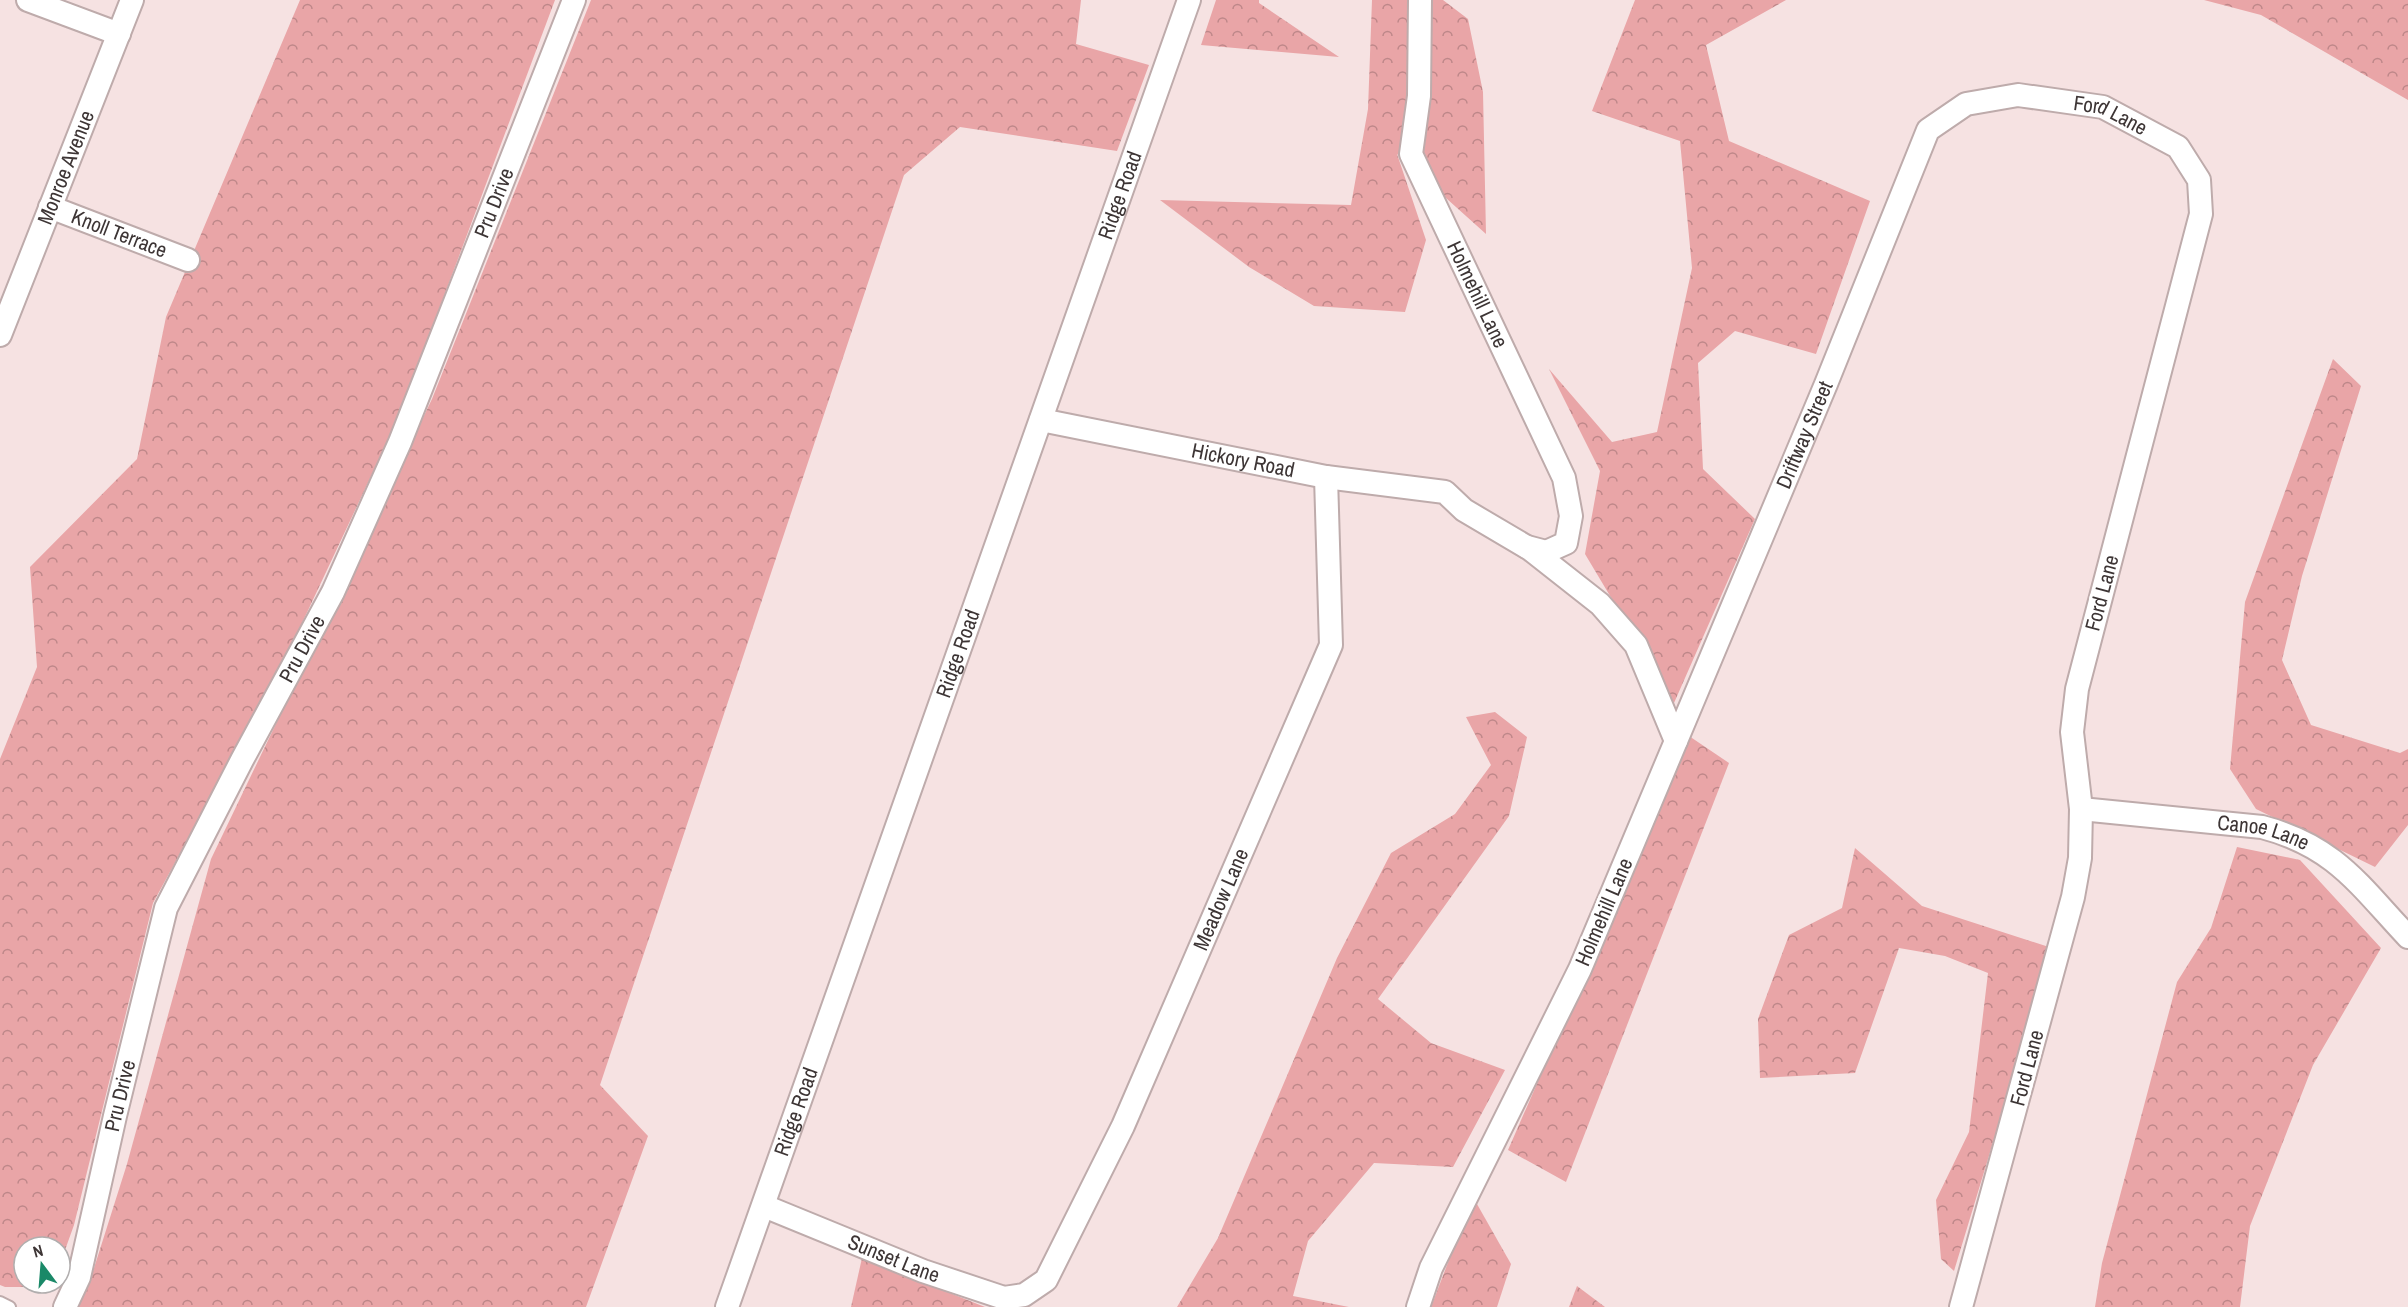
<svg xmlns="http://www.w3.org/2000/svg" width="2408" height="1307" font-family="'Archivo Narrow',sans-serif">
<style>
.forest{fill:url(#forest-crowns)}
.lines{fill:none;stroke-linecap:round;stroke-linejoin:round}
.service-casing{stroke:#beabab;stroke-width:14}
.minor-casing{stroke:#beabab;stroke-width:26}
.service{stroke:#fff;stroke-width:10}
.minor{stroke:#fff;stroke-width:22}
.labels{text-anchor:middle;stroke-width:6;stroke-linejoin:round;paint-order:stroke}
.street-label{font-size:21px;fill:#3d3535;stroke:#fff}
</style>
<defs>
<pattern id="forest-crowns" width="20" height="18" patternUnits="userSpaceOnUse" patternTransform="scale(1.5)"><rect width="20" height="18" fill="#e9a5a7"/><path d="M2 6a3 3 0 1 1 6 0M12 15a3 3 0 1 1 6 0" fill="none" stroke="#be8789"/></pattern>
</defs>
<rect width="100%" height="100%" fill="#f6e2e2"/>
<g class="forest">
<path d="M 300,0 L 555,0 L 398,419 L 279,672 L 153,903 L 74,1225 L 60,1264 L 60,1247 L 24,1247 L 24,1283 L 47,1283 L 35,1287 L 5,1287 L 0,1285 L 0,759 L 37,667 L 30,567 L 137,459 L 166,317 Z"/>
<path d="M 591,0 L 1081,0 L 1076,44 L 1149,65 L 1117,151 L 960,127 L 904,175 L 600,1085 L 648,1136 L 586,1307 L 78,1307 L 88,1287 L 127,1164 L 211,859 L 432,399 Z"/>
<path d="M 1216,0 L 1259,0 L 1259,3 L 1339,57 L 1201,45 Z"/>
<path d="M 1372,0 L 1443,0 L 1468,19 L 1483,92 L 1486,234 L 1397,154 L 1426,240 L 1405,312 L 1314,306 L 1249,267 L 1160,200 L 1351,205 L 1368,109 Z"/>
<path d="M 1635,0 L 1786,0 L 1706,45 L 1729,141 L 1870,201 L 1816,354 L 1735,331 L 1698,363 L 1703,469 L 1755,519 L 1674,703 L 1585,554 L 1600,471 L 1549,369 L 1612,442 L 1657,432 L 1692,268 L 1680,141 L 1592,111 Z"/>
<path d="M 2204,0 L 2408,0 L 2408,100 L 2261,15 Z"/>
<path d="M 2333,359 L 2361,386 L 2302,576 L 2282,660 L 2311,725 L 2400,753 L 2408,749 L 2408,825 L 2375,867 L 2256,809 L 2230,769 L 2245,602 Z"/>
<path d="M 1495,712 L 1527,737 L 1509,816 L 1378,999 L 1431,1043 L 1505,1070 L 1453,1167 L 1374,1163 L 1308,1241 L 1293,1296 L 1349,1307 L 1177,1307 L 1218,1238 L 1337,958 L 1391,853 L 1455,814 L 1491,765 L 1466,717 Z"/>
<path d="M 1689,736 L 1729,763 L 1566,1182 L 1508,1150 Z"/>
<path d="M 2237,847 L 2300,860 L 2381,948 L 2313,1065 L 2250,1226 L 2240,1307 L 2095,1307 L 2102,1263 L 2177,982 L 2211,928 Z"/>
<path d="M 1855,848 L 1922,906 L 2052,948 L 1954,1271 L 1941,1259 L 1936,1200 L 1969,1132 L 1988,973 L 1945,956 L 1899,948 L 1855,1073 L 1760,1078 L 1758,1019 L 1789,935 L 1842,908 Z"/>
<path d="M 1473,1197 L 1511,1264 L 1497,1307 L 1431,1307 Z"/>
<path d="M 862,1258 L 985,1307 L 851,1307 Z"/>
<path d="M 1577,1286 L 1605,1307 L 1569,1307 Z"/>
</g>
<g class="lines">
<g class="service-casing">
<path id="service" d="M 0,1302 L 10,1307"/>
</g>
<g class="minor-casing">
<g id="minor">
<path d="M 28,0 L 119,34"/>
<path id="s1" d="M 1420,0 L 1419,96 L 1411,154 L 1564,478 L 1571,516 L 1566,543 L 1546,552 L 1527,547"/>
<path id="s2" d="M 50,207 L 188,260"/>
<path id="s3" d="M 0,335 L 132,0"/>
<path id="s4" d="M 1041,420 L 1326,477 L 1445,492 L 1464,510 L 1530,549 L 1600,604 L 1636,645 L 1676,741 L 1580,969 L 1431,1268 L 1418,1307"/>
<path id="s5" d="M 1676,741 L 1826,384 L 1928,130 L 1966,104 L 2018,95 L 2103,107 L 2178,147 L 2199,180 L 2201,214 L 2077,689 L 2072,732 L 2081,809 L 2080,858 L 2073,897 L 1961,1307"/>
<path id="s6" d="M 2081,809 L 2262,827 C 2335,846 2359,885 2408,937"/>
<path id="s7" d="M 764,1206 L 923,1271 L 1004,1298 L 1024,1295 L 1046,1280 L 1123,1126 L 1331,645 L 1326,477"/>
<path id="s8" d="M 65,1307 L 79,1277 L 115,1116 L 166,908 L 242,760 L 333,592 L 400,442 L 574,0"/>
<path id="s9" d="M 727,1307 L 1189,0"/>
</g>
</g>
<use href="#service" class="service"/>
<use href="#minor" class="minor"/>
</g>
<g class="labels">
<g class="street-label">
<text dy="7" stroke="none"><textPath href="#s5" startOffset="855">Ford Lane</textPath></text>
<text dy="7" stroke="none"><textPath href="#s3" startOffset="180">Monroe Avenue</textPath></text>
<text dy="7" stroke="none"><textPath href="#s9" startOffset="1179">Ridge Road</textPath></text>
<text dy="7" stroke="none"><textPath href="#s8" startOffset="1191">Pru Drive</textPath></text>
<text dy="7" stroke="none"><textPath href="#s2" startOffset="74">Knoll Terrace</textPath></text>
<text dy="7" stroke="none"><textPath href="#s1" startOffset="310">Holmehill Lane</textPath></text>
<text dy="7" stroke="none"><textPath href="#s5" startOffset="332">Driftway Street</textPath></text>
<text dy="7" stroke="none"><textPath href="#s4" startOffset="206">Hickory Road</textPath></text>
<text transform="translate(2102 593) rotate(-75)" y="7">Ford Lane</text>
<text dy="7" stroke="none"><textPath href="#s8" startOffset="705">Pru Drive</textPath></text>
<text dy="7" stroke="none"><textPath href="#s9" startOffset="693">Ridge Road</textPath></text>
<text dy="7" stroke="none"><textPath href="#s6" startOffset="184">Canoe Lane</textPath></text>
<text dy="7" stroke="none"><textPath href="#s7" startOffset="723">Meadow Lane</textPath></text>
<text transform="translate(1604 912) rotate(-67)" y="7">Holmehill Lane</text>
<text transform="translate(2027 1068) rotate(-75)" y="7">Ford Lane</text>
<text dy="7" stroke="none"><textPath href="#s8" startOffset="219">Pru Drive</textPath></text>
<text dy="7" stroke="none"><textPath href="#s9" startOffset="207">Ridge Road</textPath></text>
<text dy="7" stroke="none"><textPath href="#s7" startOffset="140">Sunset Lane</textPath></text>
</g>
</g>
<g transform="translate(42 1265) rotate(344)"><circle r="28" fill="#ffffff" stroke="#b1aeae" stroke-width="1.5"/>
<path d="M0-4.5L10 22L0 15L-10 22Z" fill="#1a8968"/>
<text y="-9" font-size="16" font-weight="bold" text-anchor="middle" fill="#3d3535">N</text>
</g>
</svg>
